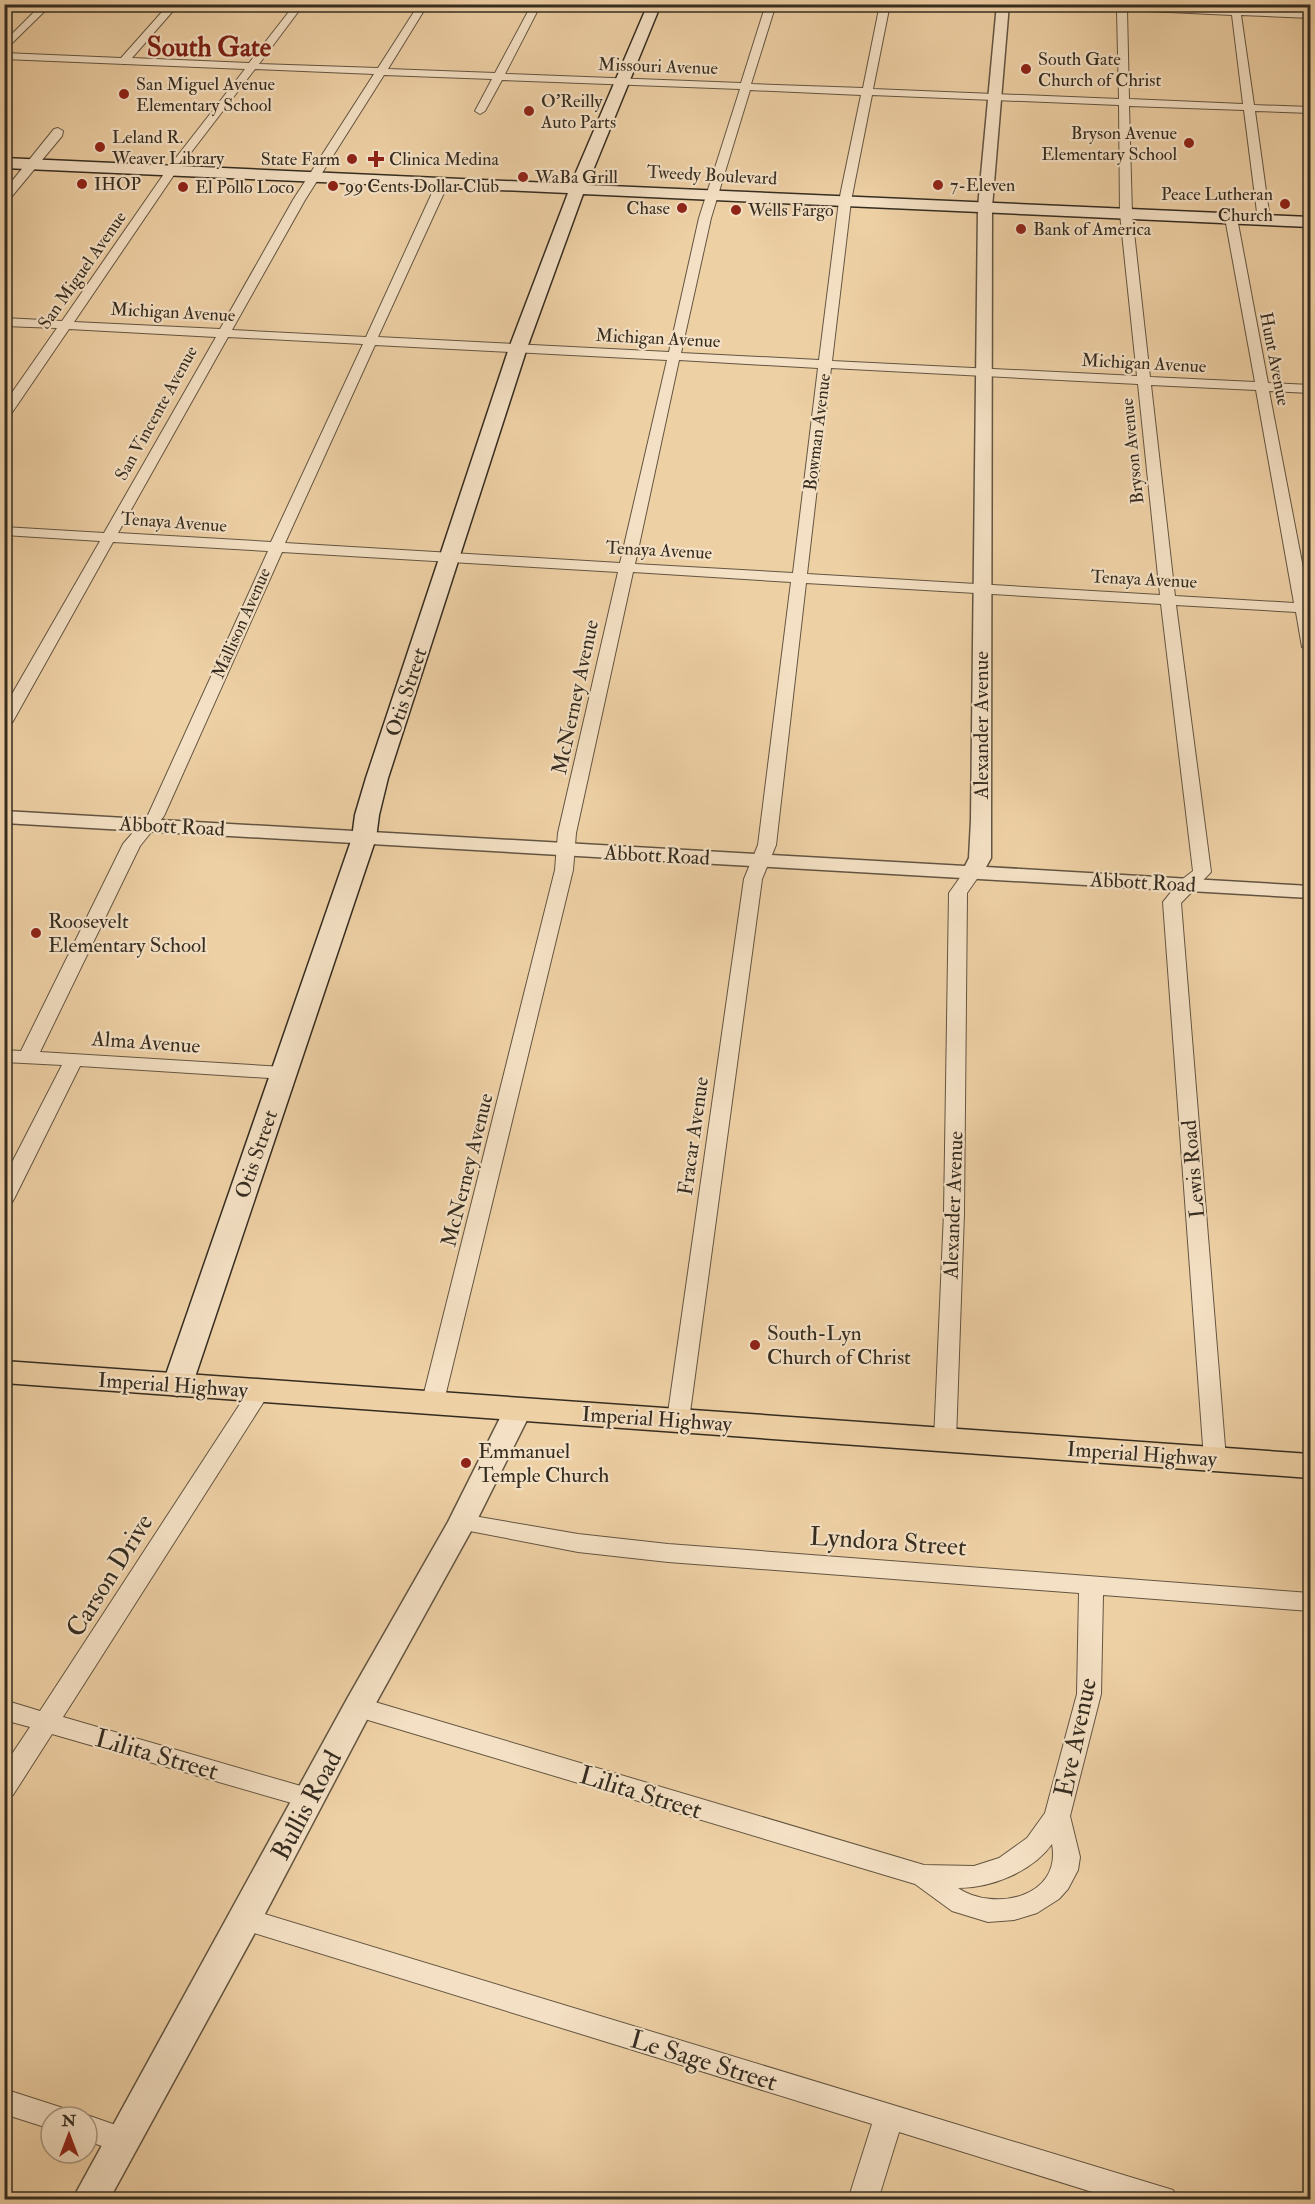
<svg xmlns="http://www.w3.org/2000/svg" width="1315" height="2204" font-family="'IM FELL Double Pica',serif">
<style>
.lines{fill:none;stroke-linecap:round;stroke-linejoin:round}
.minor-casing{stroke:#635541;stroke-width:2}
.tertiary-casing{stroke:#635541;stroke-width:3}
.secondary-casing{stroke:#352c20;stroke-width:3}
.primary-casing{stroke:#352c20;stroke-width:3}
.minor{fill:#f4e0c4;fill-rule:evenodd}
.tertiary{fill:#f4e0c4;fill-rule:evenodd}
.secondary{fill:#f4e0c4;fill-rule:evenodd}
.primary{fill:#eed0a5;fill-rule:evenodd}
.poi-dot{fill:#8f2418;stroke:#f4e0c4;stroke-width:2}
.labels{text-anchor:middle;stroke-width:4.5;stroke-linejoin:round;paint-order:stroke}
.far-poi-label{font-size:18px;fill:#352c20;stroke:#f4e0c4;text-anchor:start}
.far-street-label{font-size:18px;fill:#352c20;stroke:#f4e0c4}
.street-label{font-size:21px;fill:#352c20;stroke:#f4e0c4}
.poi-label{font-size:21px;fill:#352c20;stroke:#f4e0c4;text-anchor:start}
.near-street-label{font-size:26px;fill:#352c20;stroke:#f4e0c4}
.far-town-label{font-size:27px;font-weight:bold;fill:#7a1f14;stroke:#f4e0c4}
</style>
<rect width="100%" height="100%" fill="#eed0a5"/>
<filter id="stains"><feTurbulence type="fractalNoise" baseFrequency=".00333" numOctaves="4"/><feColorMatrix values="0 0 0 0 .2 0 0 0 0 .09 0 0 0 0 .02 0 0 0 .5 -.17"/></filter>
<radialGradient id="worn" r=".72"><stop offset=".6" stop-color="#630" stop-opacity="0"/><stop offset="1" stop-color="#630" stop-opacity=".3"/></radialGradient>
<g class="lines">
<g class="minor-casing">
<g id="minor">
<path d="M 42,4 L 52,4 L 4,51 L 4,42 Z"/>
<path d="M 169,4 L 179,4 L 132,58 L 249,63 L 295,4 L 304,4 L 259,64 L 378,68 L 419,4 L 428,4 L 388,69 L 495,73 L 532,4 L 541,4 L 505,74 L 741,83 L 766,4 L 776,4 L 751,84 L 863,88 L 880,4 L 890,4 L 873,89 L 1119,99 L 1117,10 L 1044,7 L 1040,4 L 1127,4 L 1231,9 L 1230,4 L 1240,4 L 1240,9 L 1310,12 L 1310,18 L 1241,15 L 1254,105 L 1310,107 L 1310,113 L 1255,111 L 1270,220 L 1268,222 L 1260,222 L 1258,220 L 1244,110 L 1129,106 L 1132,214 L 1150,377 L 1255,382 L 1225,218 L 1231,215 L 1237,218 L 1268,383 L 1310,385 L 1310,393 L 1269,391 L 1310,604 L 1310,651 L 1302,647 L 1296,612 L 1176,605 L 1211,872 L 1181,903 L 1226,1459 L 1223,1465 L 1215,1467 L 1207,1465 L 1204,1459 L 1163,902 L 1180,881 L 1193,871 L 1161,604 L 806,583 L 776,845 L 762,879 L 689,1420 L 686,1425 L 678,1428 L 670,1425 L 667,1420 L 744,879 L 758,845 L 791,582 L 633,572 L 576,833 L 573,870 L 444,1401 L 441,1406 L 433,1409 L 425,1406 L 422,1401 L 555,870 L 558,833 L 618,572 L 282,552 L 164,816 L 140,846 L 40,1052 L 284,1067 L 291,1069 L 294,1073 L 291,1077 L 284,1079 L 80,1066 L 14,1199 L 11,1204 L 4,1205 L 4,1178 L 62,1065 L 4,1062 L 4,1050 L 21,1051 L 123,844 L 148,815 L 268,551 L 113,542 L 12,723 L 4,728 L 4,708 L 100,541 L 4,535 L 4,527 L 104,533 L 216,337 L 69,329 L 9,417 L 4,418 L 4,404 L 57,328 L 4,326 L 4,318 L 62,321 L 168,168 L 245,69 L 4,59 L 4,53 L 121,58 ZM 1127,10 L 1232,15 L 1243,104 L 1129,99 ZM 255,69 L 374,74 L 293,200 L 220,329 L 74,322 L 176,172 ZM 384,75 L 492,79 L 475,111 L 480,114 L 485,111 L 502,80 L 740,89 L 699,218 L 669,352 L 378,337 L 449,182 L 443,179 L 437,182 L 366,337 L 232,330 L 305,200 ZM 750,90 L 861,95 L 839,201 L 819,360 L 681,353 L 711,218 ZM 872,95 L 1119,105 L 1120,214 L 1137,376 L 832,361 L 851,201 ZM 228,337 L 363,344 L 271,542 L 118,533 ZM 375,345 L 667,360 L 620,563 L 285,543 ZM 679,360 L 818,368 L 793,573 L 635,564 ZM 831,368 L 1138,384 L 1160,595 L 807,574 ZM 1151,385 L 1256,390 L 1294,603 L 1175,596 Z"/>
<path d="M 58,128 L 63,131 L 62,136 L 8,201 L 4,202 L 4,191 L 54,129 Z"/>
<path d="M 972,868 L 978,869 L 981,873 L 967,893 L 964,1213 L 956,1440 L 953,1446 L 945,1448 L 937,1446 L 934,1440 L 944,1213 L 949,893 L 966,869 Z"/>
<path d="M 259,1384 L 267,1387 L 270,1392 L 63,1717 L 318,1791 L 322,1798 L 318,1805 L 309,1808 L 52,1734 L 13,1795 L 4,1798 L 4,1766 L 30,1727 L 4,1720 L 4,1700 L 40,1711 L 251,1387 Z"/>
<path d="M 462,1514 L 578,1534 L 668,1544 L 1310,1593 L 1310,1611 L 1103,1595 L 1101,1694 L 1070,1816 L 1080,1857 L 1078,1870 L 1068,1889 L 1059,1899 L 1037,1913 L 1014,1920 L 988,1922 L 952,1911 L 915,1884 L 358,1717 L 349,1714 L 345,1707 L 349,1700 L 358,1697 L 924,1865 L 974,1866 L 999,1858 L 1027,1838 L 1045,1813 L 1077,1694 L 1079,1593 L 668,1562 L 578,1552 L 454,1528 L 450,1522 L 454,1516 ZM 1052,1844 C 1062,1898 994,1912 958,1888 C 991,1888 1032,1872 1052,1844 Z"/>
<path d="M 245,1908 L 1163,2187 L 1173,2190 L 1178,2200 L 1118,2200 L 899,2132 L 878,2200 L 848,2200 L 872,2124 L 235,1927 L 232,1919 L 235,1911 Z"/>
<path d="M 4,2089 L 63,2108 L 67,2117 L 51,2117 L 51,2129 L 4,2114 Z"/>
<path d="M 87,2115 L 133,2131 L 137,2140 L 133,2149 L 123,2153 L 87,2141 L 87,2117 L 82,2117 Z"/>
</g>
</g>
<g class="tertiary-casing">
<g id="tertiary">
<path d="M 997,4 L 1009,4 L 992,207 L 991,820 L 991,858 L 986,867 L 1310,886 L 1310,898 L 4,823 L 4,811 L 965,866 L 969,858 L 971,820 L 978,207 Z"/>
<path d="M 519,1399 L 529,1401 L 533,1408 L 476,1522 L 371,1712 L 257,1929 L 109,2200 L 72,2200 L 347,1699 L 448,1522 L 505,1408 L 509,1401 Z"/>
</g>
</g>
<g class="secondary-casing">
<path id="secondary" d="M 648,4 L 661,4 L 587,185 L 1310,217 L 1310,227 L 583,194 L 527,348 L 388,778 L 379,815 L 376,838 L 192,1386 L 188,1393 L 177,1396 L 166,1393 L 162,1386 L 352,838 L 355,815 L 366,778 L 509,348 L 568,193 L 4,168 L 4,158 L 571,184 Z"/>
</g>
<g class="primary-casing">
<path id="primary" d="M 4,1361 L 1310,1454 L 1310,1478 L 4,1383 Z"/>
</g>
<use href="#minor" class="minor"/>
<use href="#tertiary" class="tertiary"/>
<use href="#secondary" class="secondary"/>
<use href="#primary" class="primary"/>
</g>
<g class="poi-dot">
<circle cx="1026" cy="69" r="6"/>
<circle cx="124" cy="94" r="6"/>
<circle cx="529" cy="111" r="6"/>
<circle cx="1189" cy="143" r="6"/>
<circle cx="100" cy="147" r="6"/>
<circle cx="352" cy="159" r="6"/>
<path d="M373 150h6v6h6v6h-6v6h-6v-6h-6v-6h6z"/>
<circle cx="523" cy="177" r="6"/>
<circle cx="82" cy="184" r="6"/>
<circle cx="938" cy="185" r="6"/>
<circle cx="333" cy="186" r="6"/>
<circle cx="183" cy="187" r="6"/>
<circle cx="1285" cy="204" r="6"/>
<circle cx="682" cy="208" r="6"/>
<circle cx="736" cy="210" r="6"/>
<circle cx="1021" cy="229" r="6"/>
<circle cx="36" cy="933" r="6"/>
<circle cx="755" cy="1345" r="6"/>
<circle cx="466" cy="1463" r="6"/>
</g>
<g class="labels">
<g class="far-poi-label">
<text x="1038" y="65">South Gate<tspan x="1038" dy="21">Church of Christ</tspan></text>
<text x="136" y="90">San Miguel Avenue<tspan x="136" dy="21">Elementary School</tspan></text>
<text x="541" y="107">O'Reilly<tspan x="541" dy="21">Auto Parts</tspan></text>
<text x="1177" y="139" text-anchor="end">Bryson Avenue<tspan x="1177" dy="21">Elementary School</tspan></text>
<text x="112" y="143">Leland R.<tspan x="112" dy="21">Weaver Library</tspan></text>
<text x="340" y="165" text-anchor="end">State Farm</text>
<text x="389" y="165">Clinica Medina</text>
<text x="535" y="183">WaBa Grill</text>
<text x="94" y="190">IHOP</text>
<text x="950" y="191">7-Eleven</text>
<text x="345" y="192">99 Cents Dollar Club</text>
<text x="195" y="193">El Pollo Loco</text>
<text x="1273" y="200" text-anchor="end">Peace Lutheran<tspan x="1273" dy="21">Church</tspan></text>
<text x="670" y="214" text-anchor="end">Chase</text>
<text x="748" y="216">Wells Fargo</text>
<text x="1033" y="235">Bank of America</text>
</g>
<g class="far-street-label">
<text transform="translate(658 66) rotate(2)" y="6">Missouri Avenue</text>
<text transform="translate(712 175) rotate(3)" y="6">Tweedy Boulevard</text>
<text transform="translate(82 270) rotate(-55)" y="6">San Miguel Avenue</text>
<text transform="translate(173 312) rotate(3)" y="6">Michigan Avenue</text>
<text transform="translate(658 338) rotate(3)" y="6">Michigan Avenue</text>
<text transform="translate(1275 359) rotate(79)" y="6">Hunt Avenue</text>
<text transform="translate(1144 363) rotate(3)" y="6">Michigan Avenue</text>
<text transform="translate(156 413) rotate(-61)" y="6">San Vincente Avenue</text>
<text transform="translate(817 432) rotate(-83)" y="6">Bowman Avenue</text>
<text transform="translate(1132 451) rotate(-96)" y="6">Bryson Avenue</text>
<text transform="translate(174 522) rotate(4)" y="6">Tenaya Avenue</text>
<text transform="translate(659 550) rotate(3)" y="6">Tenaya Avenue</text>
<text transform="translate(1144 579) rotate(3)" y="6">Tenaya Avenue</text>
<text transform="translate(241 623) rotate(-66)" y="6">Mallison Avenue</text>
</g>
<g class="street-label">
<text transform="translate(406 692) rotate(-72)" y="7">Otis Street</text>
<text transform="translate(575 697) rotate(-78)" y="7">McNerney Avenue</text>
<text transform="translate(981 725) rotate(-90)" y="7">Alexander Avenue</text>
<text transform="translate(172 826) rotate(3)" y="7">Abbott Road</text>
<text transform="translate(657 855) rotate(3)" y="7">Abbott Road</text>
<text transform="translate(1143 882) rotate(3)" y="7">Abbott Road</text>
<text transform="translate(146 1042) rotate(4)" y="7">Alma Avenue</text>
<text transform="translate(693 1136) rotate(-82)" y="7">Fracar Avenue</text>
<text transform="translate(256 1154) rotate(-71)" y="7">Otis Street</text>
<text transform="translate(1193 1169) rotate(-95)" y="7">Lewis Road</text>
<text transform="translate(467 1170) rotate(-76)" y="7">McNerney Avenue</text>
<text transform="translate(953 1205) rotate(-88)" y="7">Alexander Avenue</text>
<text transform="translate(173 1385) rotate(4)" y="7">Imperial Highway</text>
<text transform="translate(657 1419) rotate(4)" y="7">Imperial Highway</text>
<text transform="translate(1142 1454) rotate(4)" y="7">Imperial Highway</text>
</g>
<g class="poi-label">
<text x="48" y="928">Roosevelt<tspan x="48" dy="24">Elementary School</tspan></text>
<text x="767" y="1340">South-Lyn<tspan x="767" dy="24">Church of Christ</tspan></text>
<text x="478" y="1458">Emmanuel<tspan x="478" dy="24">Temple Church</tspan></text>
</g>
<g class="near-street-label">
<text transform="translate(888 1541) rotate(4)" y="9">Lyndora Street</text>
<text transform="translate(109 1575) rotate(-58)" y="9">Carson Drive</text>
<text transform="translate(1075 1737) rotate(-78)" y="9">Eve Avenue</text>
<text transform="translate(157 1754) rotate(16)" y="9">Lilita Street</text>
<text transform="translate(641 1792) rotate(17)" y="9">Lilita Street</text>
<text transform="translate(306 1805) rotate(-62)" y="9">Bullis Road</text>
<text transform="translate(704 2060) rotate(17)" y="9">Le Sage Street</text>
</g>
<g class="far-town-label">
<text x="209" y="56">South Gate</text>
</g>
</g>
<rect width="1315" height="2204" fill="none" stroke="#eed0a5" stroke-width="24"/>
<rect x="6" y="6" width="1303" height="2192" fill="none" stroke="#352c20" stroke-width="3"/>
<rect x="12" y="12" width="1291" height="2180" fill="none" stroke="#352c20" stroke-width="1.5"/>
<g transform="translate(69 2135)"><circle r="28" fill="#f4e0c4" stroke="#a89882" stroke-width="1.5"/>
<path d="M0-4.5L10 22L0 15L-10 22Z" fill="#8f2418"/>
<text y="-9" font-size="16" font-weight="bold" text-anchor="middle" fill="#352c20">N</text>
</g>
<rect width="100%" height="100%" filter="url(#stains)"/>
<rect width="100%" height="100%" fill="url(#worn)"/>
</svg>
